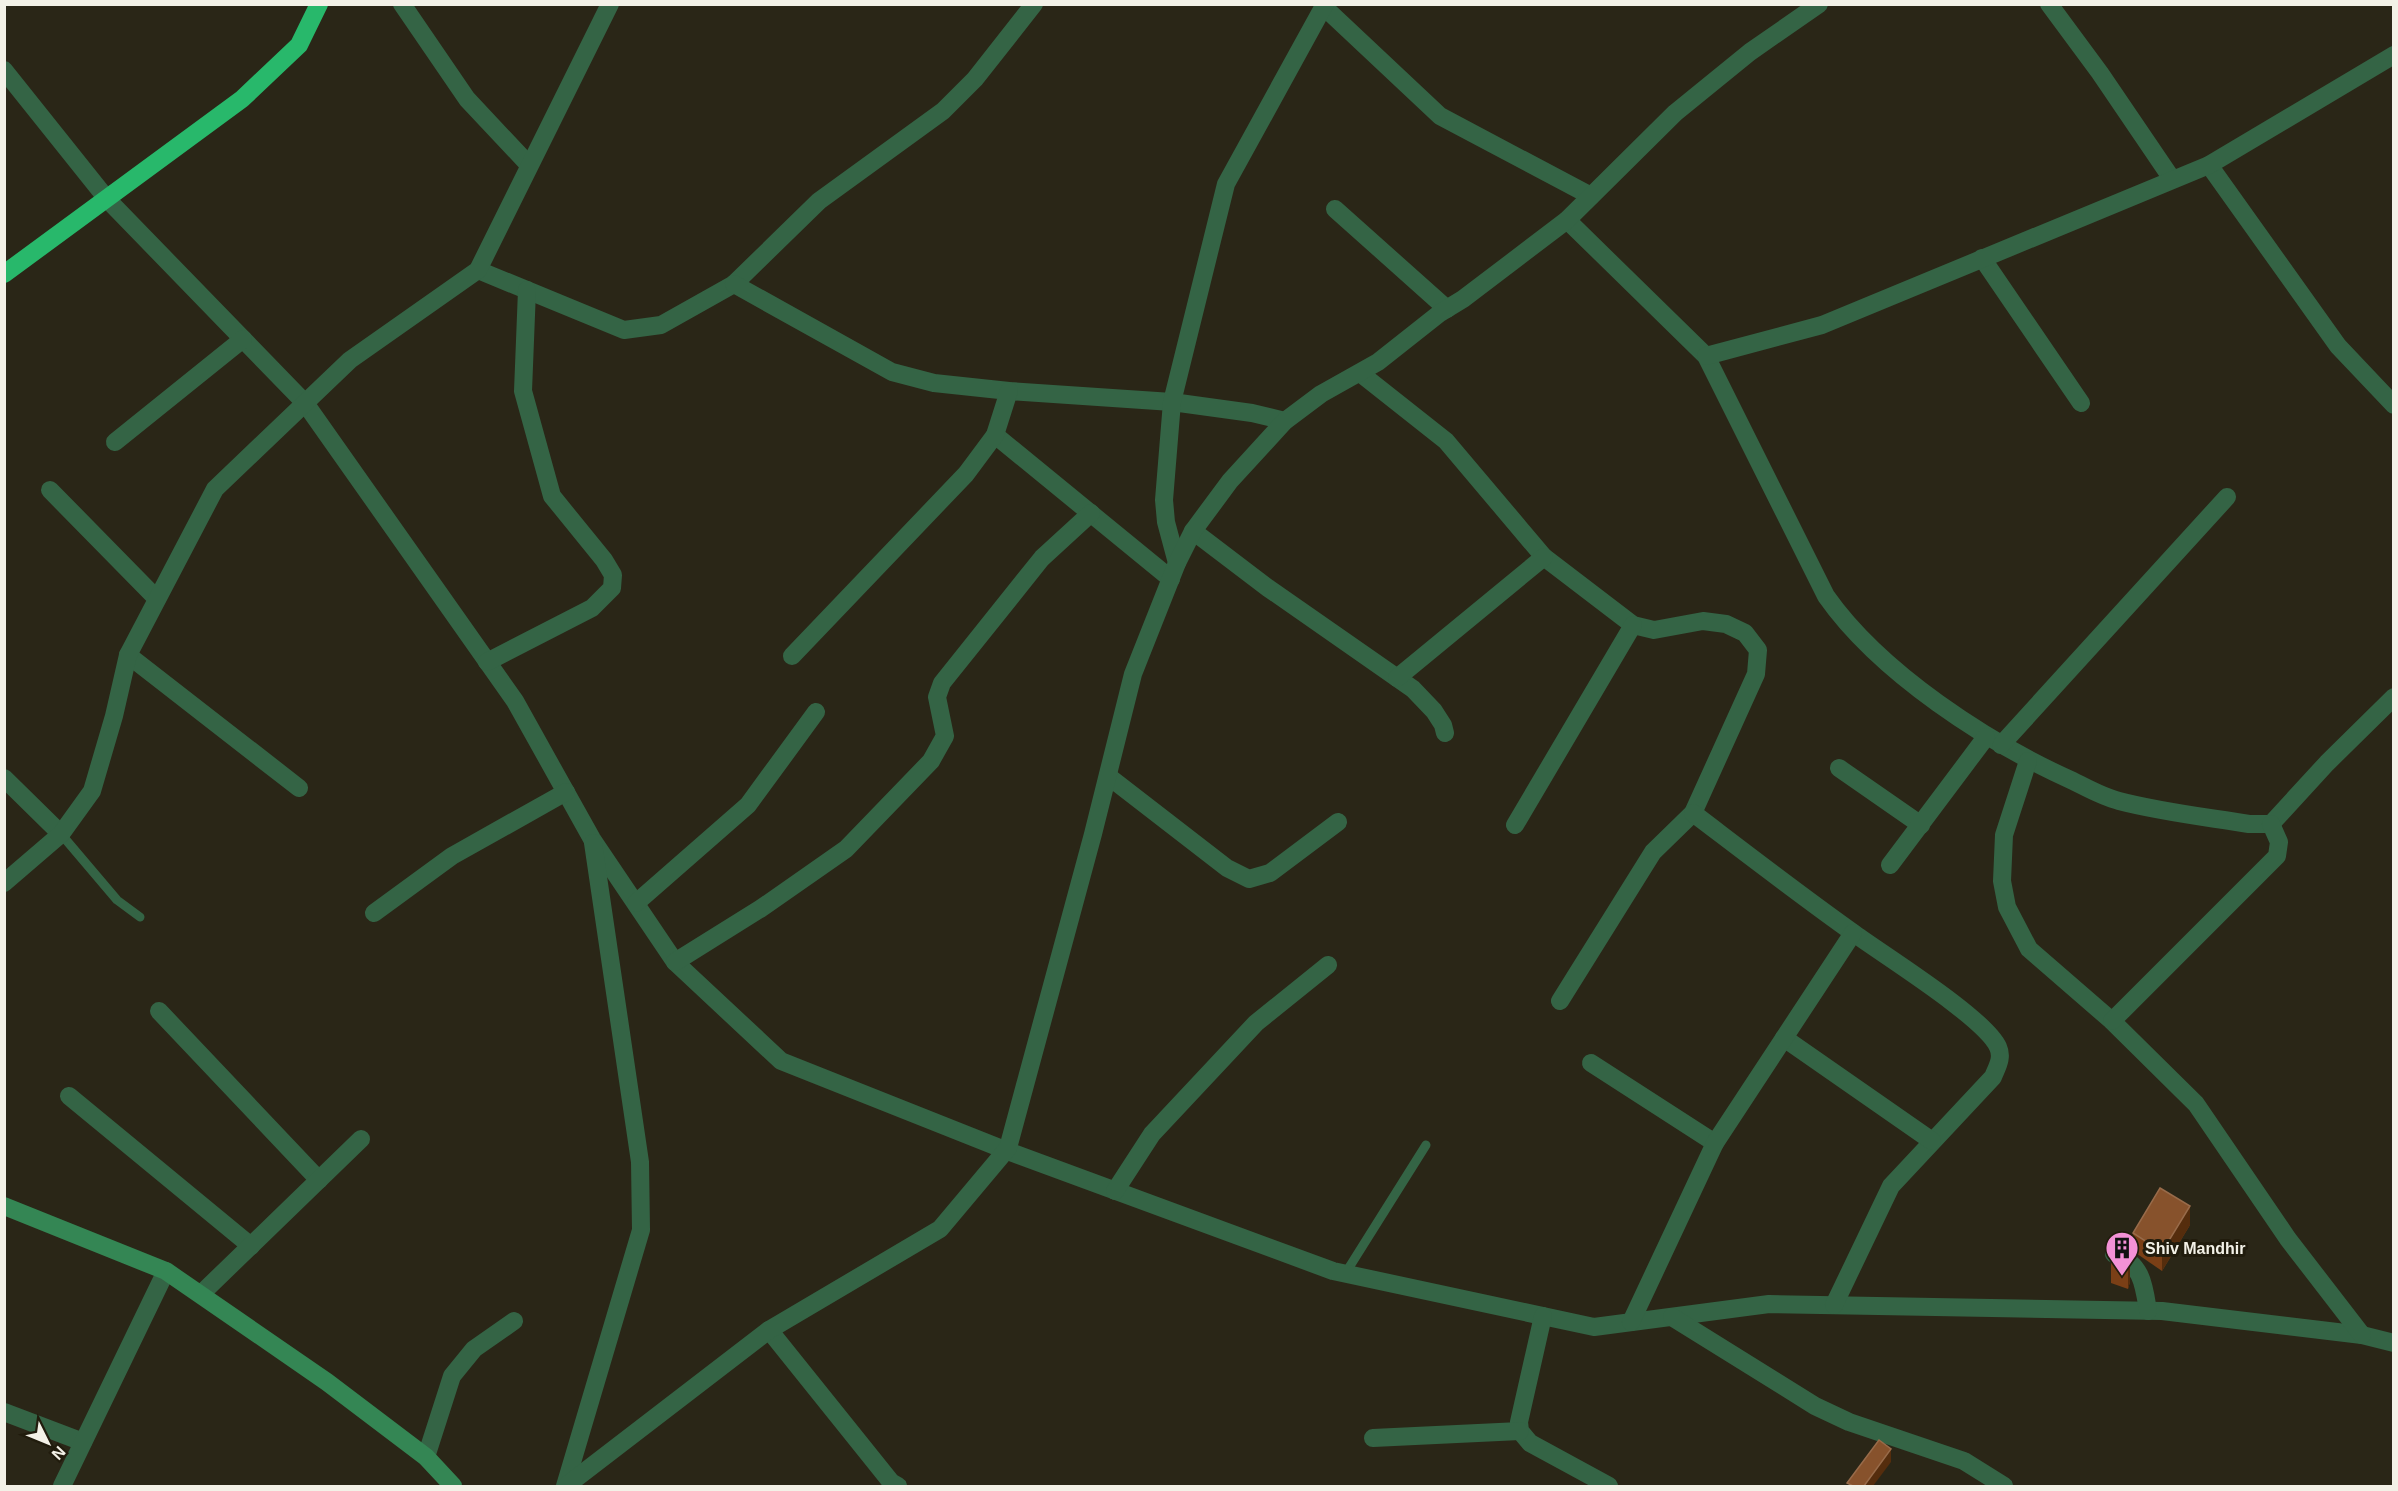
<svg xmlns="http://www.w3.org/2000/svg" width="2398" height="1491" font-family="Arial,sans-serif">
<style>
.lines{fill:none;stroke-linecap:round;stroke-linejoin:round}
.lane{stroke:#346445;stroke-width:9}
.street{stroke:#346445;stroke-width:18}
.secondary{stroke:#348654;stroke-width:18}
.highway{stroke:#28b86b;stroke-width:18}
.wall{fill:#7a3f16}
.shaded-wall{fill:#552d0d}
.building{fill:#87522c;stroke:#986b4a;stroke-width:1.5}
.labels{text-anchor:middle;stroke-width:6;stroke-linejoin:round;paint-order:stroke}
.poi-label{font-size:16px;font-weight:bold;fill:#f3f1e7;stroke:#211c0d;text-anchor:start}
</style>
<rect width="100%" height="100%" fill="#2a2617"/>
<g class="lines">
<g class="lane">
<path d="M 61,834 L 117,900 L 140,917"/>
<path d="M 1345,1274 L 1426,1145"/>
</g>
<g class="street">
<path d="M 402,4 L 467,99 L 529,165"/>
<path d="M 2049,4 L 2100,73 L 2172,179"/>
<path d="M 1324,7 L 1440,116 L 1591,196"/>
<path d="M 4,70 L 107,199 L 305,403 L 515,701 L 592,839 L 675,962 L 781,1061 L 1005,1150 L 1333,1271 L 1594,1327 L 1769,1304 L 2162,1311 L 2362,1335 L 2394,1343"/>
<path d="M 2209,165 L 2338,346 L 2394,405"/>
<path d="M 1335,209 L 1447,309"/>
<path d="M 1567,220 L 1706,356 L 1826,596 C 1880,673 1988,743 2073,781 C 2087,788 2103,797 2119,801 C 2161,812 2206,817 2249,824 L 2271,824 L 2327,763 L 2394,697"/>
<path d="M 1982,258 L 2081,403"/>
<path d="M 478,270 L 624,330 L 661,325 L 734,284 L 819,201 L 943,111 L 975,79 L 1034,4"/>
<path d="M 734,284 L 892,372 L 934,383 L 1009,391 L 1172,402 L 1252,413 L 1285,421"/>
<path d="M 1706,356 L 1822,325 L 2209,165 L 2394,55"/>
<path d="M 1360,373 L 1446,441 L 1544,557 L 1633,625 L 1654,630 L 1703,621 L 1726,624 L 1745,633 L 1758,650 L 1756,674 L 1693,813 L 1653,852 L 1560,1001"/>
<path d="M 995,435 L 1171,579"/>
<path d="M 115,442 L 243,339"/>
<path d="M 50,490 L 157,599"/>
<path d="M 1193,531 L 1268,588 L 1413,689 L 1434,711 L 1443,725 L 1445,733"/>
<path d="M 1177,563 L 1166,522 L 1164,500 L 1172,402 L 1226,184 L 1325,4"/>
<path d="M 128,655 L 299,788"/>
<path d="M 792,656 L 966,474 L 995,435 L 1009,391"/>
<path d="M 487,662 L 592,608 L 612,588 L 613,575 L 604,560 L 552,496 L 523,391 L 527,290"/>
<path d="M 1397,678 L 1544,557"/>
<path d="M 2001,745 L 2227,497"/>
<path d="M 2028,761 L 2004,835 L 2002,881 L 2007,907 L 2029,949 L 2112,1021 L 2196,1104 L 2288,1239 L 2362,1335"/>
<path d="M 1839,768 L 1921,825"/>
<path d="M 1108,776 L 1227,868 L 1249,879 L 1270,873 L 1338,822"/>
<path d="M 4,778 L 61,834"/>
<path d="M 1693,813 C 1747,854 1800,895 1855,934 C 1885,956 1985,1018 1998,1047 C 2003,1058 1997,1067 1993,1077 L 1891,1186 L 1834,1305"/>
<path d="M 1515,825 L 1633,625"/>
<path d="M 1890,865 L 1986,737"/>
<path d="M 4,883 L 61,834 L 92,791 L 114,716 L 128,655 L 215,489 L 350,360 L 478,270 L 610,4"/>
<path d="M 636,903 L 748,805 L 816,712"/>
<path d="M 374,913 L 452,856 L 566,792"/>
<path d="M 675,962 L 760,909 L 846,849 L 931,761 L 945,736 L 937,697 L 942,683 L 1042,558 L 1091,513"/>
<path d="M 159,1011 L 319,1180"/>
<path d="M 2112,1021 L 2277,856 L 2279,842 L 2271,824"/>
<path d="M 1784,1038 L 1932,1141"/>
<path d="M 1591,1063 L 1715,1143"/>
<path d="M 69,1096 L 251,1246"/>
<path d="M 1115,1191 L 1152,1134 L 1256,1023 L 1328,965"/>
<path d="M 2114,1254 C 2142,1263 2144,1285 2148,1311"/>
<path d="M 201,1294 L 361,1139"/>
<path d="M 1543,1316 L 1519,1422 L 1520,1431 L 1530,1443 L 1609,1486"/>
<path d="M 1672,1317 L 1815,1406 L 1849,1422 L 1964,1461 L 2004,1486"/>
<path d="M 1631,1322 L 1715,1143 L 1853,933"/>
<path d="M 769,1330 L 891,1482 L 898,1486"/>
<path d="M 4,1412 L 83,1442"/>
<path d="M 1373,1438 L 1520,1431"/>
<path d="M 426,1457 L 452,1376 L 474,1349 L 514,1321"/>
<path d="M 62,1486 L 166,1271"/>
<path d="M 565,1486 L 641,1230 L 640,1162 L 593,843"/>
<path d="M 566,1486 L 769,1330 L 940,1229 L 1008,1148 L 1093,834 L 1133,674 L 1177,563 L 1193,531 L 1230,481 L 1285,421 L 1321,394 L 1378,362 L 1440,313 L 1463,299 L 1567,220 L 1675,113 L 1750,52 L 1819,4"/>
</g>
<path class="secondary" d="M 4,1206 L 166,1271 L 327,1382 L 426,1457 L 453,1486"/>
<path class="highway" d="M 4,274 L 242,99 L 299,45 L 319,4"/>
</g>
<g class="wall">
<path d="M 2190,1225 L 2162,1271 L 2133,1251 L 2133,1233 Z"/>
<path d="M 2111,1258 L 2130,1258 L 2130,1282 L 2128,1289 L 2111,1283 Z"/>
</g>
<g class="shaded-wall">
<path d="M 2190,1206 L 2190,1225 L 2162,1271 L 2162,1252 Z"/>
<path d="M 2130,1258 L 2130,1282 L 2128,1289 L 2128,1264 Z"/>
<path d="M 1891,1449 L 1891,1462 L 1873,1486 L 1864,1486 Z"/>
</g>
<g class="building">
<path d="M 2160,1188 L 2190,1206 L 2162,1252 L 2133,1233 Z"/>
<path d="M 2116,1243 L 2123,1247 L 2130,1258 L 2128,1264 L 2111,1258 Z"/>
<path d="M 1879,1440 L 1891,1449 L 1864,1486 L 1853,1486 L 1847,1483 Z"/>
</g>
<defs>
<g id="building-pin" transform="scale(1.725)"><path d="M0 17L-7.5 6A9.5 9.5 0 1 1 7.5 6Z" fill="#f391d6" stroke="#211c0d"/><path d="M-4-6H4V6H1V3H-1V6H-4ZM-2.5-4.3h1.7v1.8h-1.7ZM.8-4.3h1.7v1.8H.8ZM-2.5-1h1.7V.8h-1.7ZM.8-1h1.7V.8H.8Z" fill="#111"/></g>
</defs>
<g fill-rule="evenodd">
<use href="#building-pin" x="2122" y="1248"/>
</g>
<g class="labels">
<g class="poi-label">
<text x="2145" y="1254">Shiv Mandhir</text>
</g>
</g>
<rect width="2398" height="1491" fill="none" stroke="#f3f1e7" stroke-width="12"/>
<g transform="translate(48 1443) rotate(133)" stroke="#211c0d" stroke-width="4.5" paint-order="stroke">
<path d="M0-4.5L10 22L0 15L-10 22Z" fill="#f3f1e7"/>
<text y="-9" font-size="16" font-weight="bold" text-anchor="middle" fill="#f3f1e7">N</text>
</g>
</svg>
